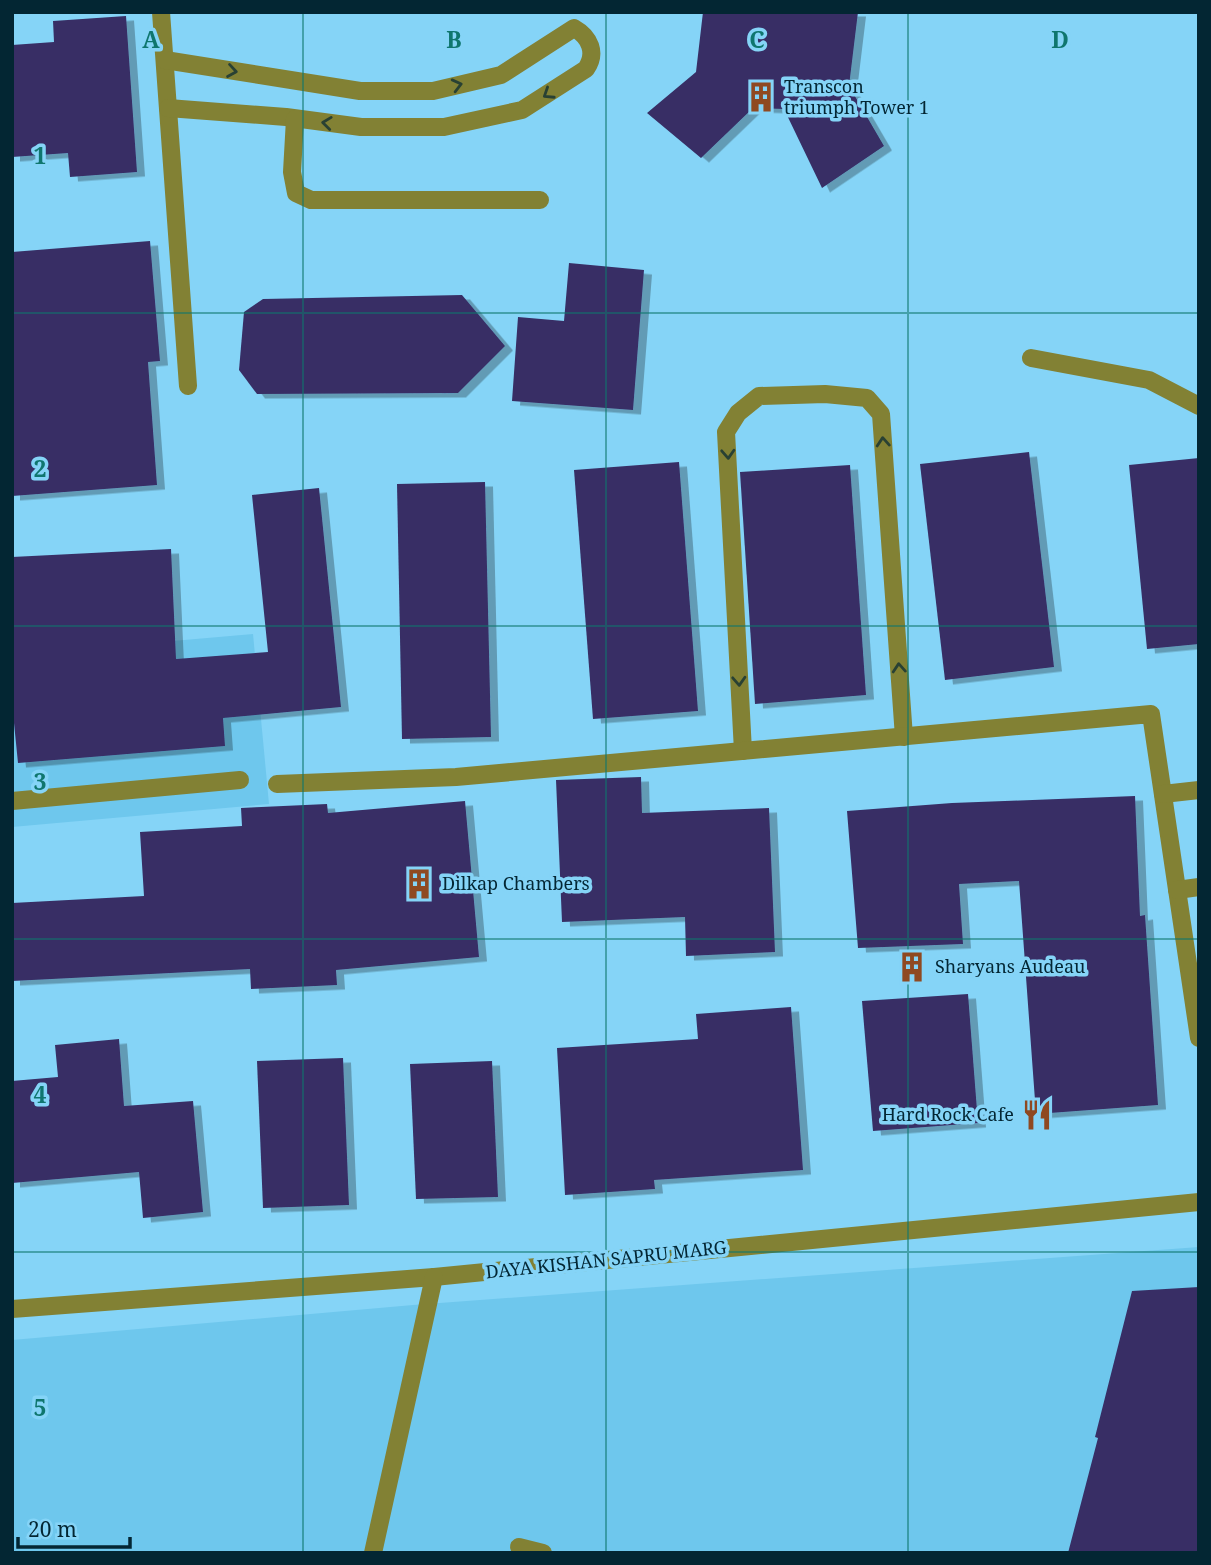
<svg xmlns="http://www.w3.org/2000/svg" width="1211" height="1565" font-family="'Noto Serif',serif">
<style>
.built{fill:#6ec7ed}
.building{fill:#372f65;filter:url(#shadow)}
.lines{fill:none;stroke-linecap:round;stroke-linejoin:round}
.minor{stroke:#828134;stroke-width:18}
.oneway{stroke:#294133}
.grid{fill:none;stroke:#0f766e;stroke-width:2;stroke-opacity:0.55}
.labels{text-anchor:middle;stroke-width:7;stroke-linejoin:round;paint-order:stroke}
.poi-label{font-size:18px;fill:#032633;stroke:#85d4f7;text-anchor:start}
.street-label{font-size:18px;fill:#032633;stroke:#85d4f7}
.grid-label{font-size:23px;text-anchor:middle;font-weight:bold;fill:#0f766e;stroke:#85d4f7;stroke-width:7;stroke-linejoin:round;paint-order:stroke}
</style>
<defs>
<filter id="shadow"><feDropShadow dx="8" dy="4.5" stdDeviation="0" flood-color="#0004"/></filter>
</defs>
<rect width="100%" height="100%" fill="#85d4f7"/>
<g class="built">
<path d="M 253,634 L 269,804 L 12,827 L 12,655 Z"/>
<path d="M 1199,1247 L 1199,1553 L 12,1553 L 12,1340 L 413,1305 Z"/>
</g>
<g class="building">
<path d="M 703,12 L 858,12 L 849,86 L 884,146 L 822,188 L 784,109 L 753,108 L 701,158 L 647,113 L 696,72 Z"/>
<path d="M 126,16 L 137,172 L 70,177 L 68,153 L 12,157 L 12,45 L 54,42 L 53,21 Z"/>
<path d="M 150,241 L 160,361 L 148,362 L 157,485 L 12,496 L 12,252 Z"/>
<path d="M 569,263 L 644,270 L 633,410 L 512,401 L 518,317 L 564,321 Z"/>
<path d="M 462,295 L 505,346 L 458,393 L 257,394 L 239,370 L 244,312 L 263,299 Z"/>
<path d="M 1029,452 L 1054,667 L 945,680 L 920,464 Z"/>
<path d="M 1199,458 L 1199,644 L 1147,649 L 1129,465 Z"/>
<path d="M 679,462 L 698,711 L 593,719 L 574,470 Z"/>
<path d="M 850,465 L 866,695 L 755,704 L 740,472 Z"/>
<path d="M 485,482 L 491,737 L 402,739 L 397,484 Z"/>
<path d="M 319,488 L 341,707 L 223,718 L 225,746 L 18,763 L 12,703 L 12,557 L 171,549 L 176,659 L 268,652 L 252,495 Z"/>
<path d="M 641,777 L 642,813 L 769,808 L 775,952 L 686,956 L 685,917 L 562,922 L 556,780 Z"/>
<path d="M 1135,796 L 1140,916 L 1145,915 L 1158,1105 L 1036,1114 L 1019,881 L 959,884 L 963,944 L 858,948 L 847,811 L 952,803 Z"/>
<path d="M 465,801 L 479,957 L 336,970 L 337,985 L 251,989 L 250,969 L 12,981 L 12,903 L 144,896 L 140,832 L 242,826 L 241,808 L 327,804 L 328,813 Z"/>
<path d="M 968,994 L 978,1123 L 873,1131 L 862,1001 Z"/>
<path d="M 791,1007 L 803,1170 L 654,1180 L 655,1189 L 565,1195 L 557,1048 L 698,1039 L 696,1014 Z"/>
<path d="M 119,1039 L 124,1106 L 193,1101 L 203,1212 L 143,1218 L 139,1172 L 12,1183 L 12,1081 L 58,1077 L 55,1045 Z"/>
<path d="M 343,1058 L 349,1205 L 263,1208 L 257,1061 Z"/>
<path d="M 492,1061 L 498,1197 L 416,1199 L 410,1064 Z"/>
<path d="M 1199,1287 L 1199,1553 L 1068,1553 L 1098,1438 L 1095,1437 L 1132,1291 Z"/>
</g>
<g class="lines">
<g class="minor">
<path d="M 161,12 L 188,386"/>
<path d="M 165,60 L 360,91 L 433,91 L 501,75 L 574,28 C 590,37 597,53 586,69 L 522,110 L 444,127 L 361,127 L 286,117 L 168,108"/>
<path d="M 295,119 L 292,172 L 296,193 L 311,200 L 540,200"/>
<path d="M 1031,358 L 1149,380 L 1199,406"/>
<path d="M 743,751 L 726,432 L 738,413 L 759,396 L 825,394 L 867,398 L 881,414 L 904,737"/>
<path d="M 277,784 L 456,777 L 1151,714 L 1199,1038"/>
<path d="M 1163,794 L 1199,790"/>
<path d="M 12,801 L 240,780"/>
<path d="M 1177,890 L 1199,887"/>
<path d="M 12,1309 L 434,1277 L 1199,1202"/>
<path d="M 519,1547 L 543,1553"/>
<path d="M 373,1553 L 434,1277"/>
</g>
</g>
<defs><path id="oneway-chevron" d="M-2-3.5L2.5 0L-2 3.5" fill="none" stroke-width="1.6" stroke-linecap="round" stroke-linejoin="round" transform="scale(1.75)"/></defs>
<g class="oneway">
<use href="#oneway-chevron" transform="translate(232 71) rotate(9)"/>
<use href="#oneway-chevron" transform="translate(457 85) rotate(-14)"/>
<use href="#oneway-chevron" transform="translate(548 94) rotate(147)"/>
<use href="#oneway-chevron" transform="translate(327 123) rotate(-173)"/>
<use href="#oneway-chevron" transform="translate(883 442) rotate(-94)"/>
<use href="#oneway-chevron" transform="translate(728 454) rotate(87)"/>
<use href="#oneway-chevron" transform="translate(899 668) rotate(-94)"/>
<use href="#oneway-chevron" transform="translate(739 681) rotate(87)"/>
</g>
<path class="grid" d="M 303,12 L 303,1553M 606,12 L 606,1553M 908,12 L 908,1553M 12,313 L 1199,313M 12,626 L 1199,626M 12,939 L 1199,939M 12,1252 L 1199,1252"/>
<defs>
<g id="building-bare" transform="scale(2.415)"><path d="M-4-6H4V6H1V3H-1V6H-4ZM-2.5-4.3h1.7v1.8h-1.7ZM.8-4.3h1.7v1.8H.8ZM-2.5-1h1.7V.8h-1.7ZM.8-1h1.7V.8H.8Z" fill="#8f4921" stroke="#85d4f7" stroke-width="2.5" paint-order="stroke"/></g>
<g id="restaurant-bare" transform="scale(2.415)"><path d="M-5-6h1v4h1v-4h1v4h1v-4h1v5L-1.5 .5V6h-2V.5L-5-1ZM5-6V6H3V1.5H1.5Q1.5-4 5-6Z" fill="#8f4921" stroke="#85d4f7" stroke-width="2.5" paint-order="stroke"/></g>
</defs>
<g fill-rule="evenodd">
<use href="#building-bare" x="761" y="97"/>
<use href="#building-bare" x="419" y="884"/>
<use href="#building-bare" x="912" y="967"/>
<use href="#restaurant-bare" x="1037" y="1115"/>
</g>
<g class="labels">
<g class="poi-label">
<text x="784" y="93">Transcon<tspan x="784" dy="21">triumph Tower 1</tspan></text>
<text x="442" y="890">Dilkap Chambers</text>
<text x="935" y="973">Sharyans Audeau</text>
<text x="1014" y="1121" text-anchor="end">Hard Rock Cafe</text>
</g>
<g class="street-label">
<text transform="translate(606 1260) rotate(-6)" y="6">DAYA KISHAN SAPRU MARG</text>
</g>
</g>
<g class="grid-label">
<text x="151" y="48">A</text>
<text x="454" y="48">B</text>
<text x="757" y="48">C</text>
<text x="1060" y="48">D</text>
<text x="40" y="164">1</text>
<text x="40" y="477">2</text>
<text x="40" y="790">3</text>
<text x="40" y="1103">4</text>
<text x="40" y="1416">5</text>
</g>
<rect width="1211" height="1565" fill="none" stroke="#032633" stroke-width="28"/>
<path d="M18 1537v10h112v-10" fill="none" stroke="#032633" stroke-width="3.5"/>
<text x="28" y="1537" font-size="21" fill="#032633" stroke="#85d4f7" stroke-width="5" paint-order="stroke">20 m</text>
</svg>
